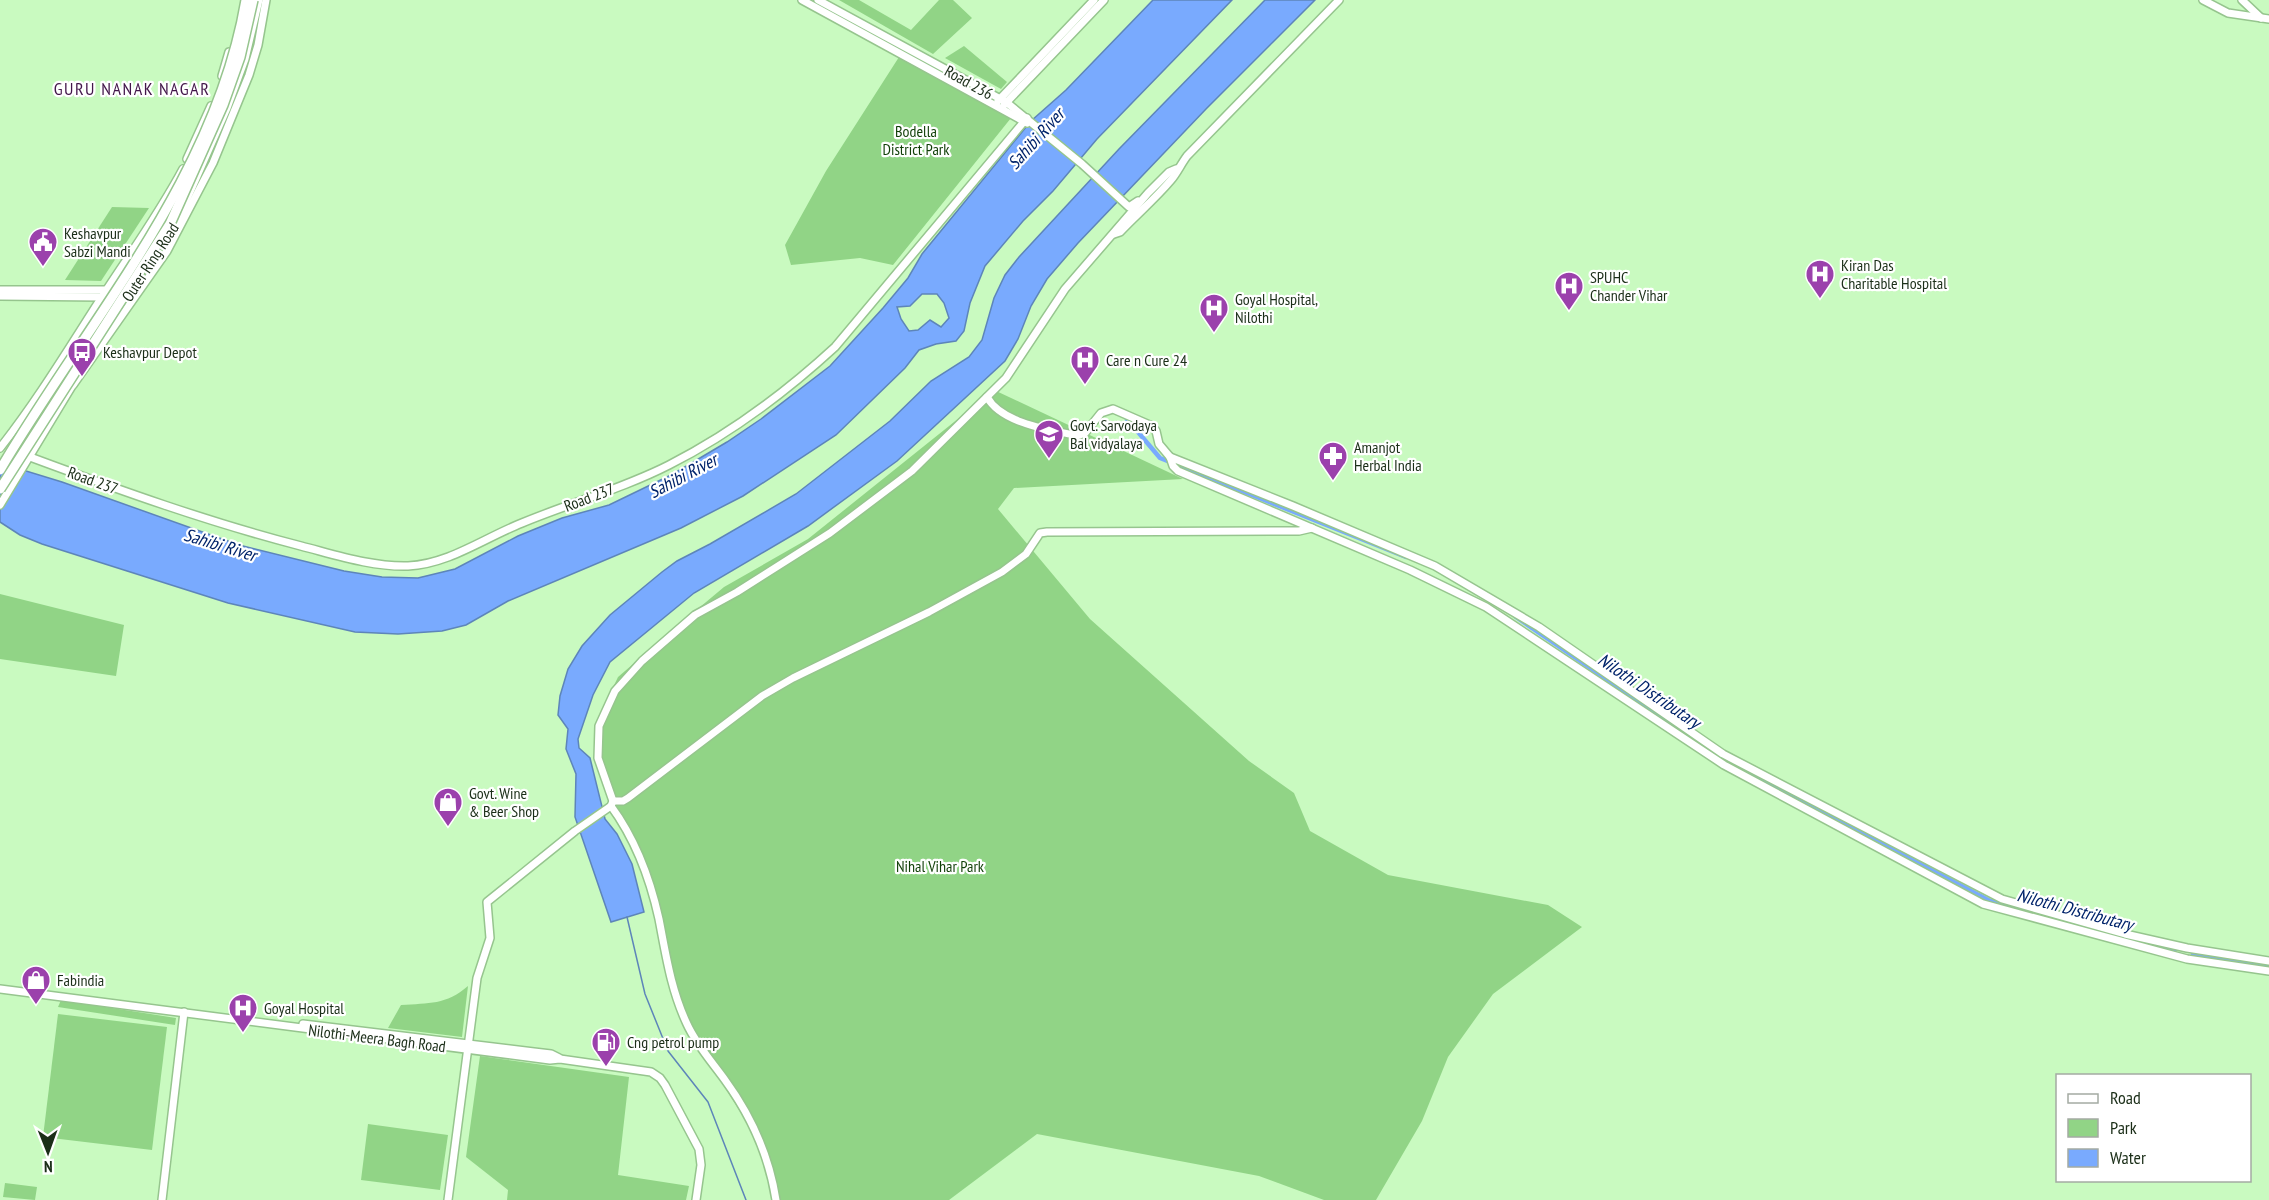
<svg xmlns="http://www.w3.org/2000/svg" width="2269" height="1200" font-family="'PT Sans Narrow',sans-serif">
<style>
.green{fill:#91d486}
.water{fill:#79aafe;stroke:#5d85b9;stroke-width:1.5;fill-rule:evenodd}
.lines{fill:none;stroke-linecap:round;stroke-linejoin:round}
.stream{stroke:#5d85b9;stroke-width:1.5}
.canal{stroke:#79aafe;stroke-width:4.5}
.tertiary-casing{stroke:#96c58e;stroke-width:10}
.tertiary{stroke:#fff;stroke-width:7}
.primary-bridge-casing{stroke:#96c58e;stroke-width:12;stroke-linecap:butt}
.primary-bridge{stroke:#fff;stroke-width:9}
.labels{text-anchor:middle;stroke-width:4.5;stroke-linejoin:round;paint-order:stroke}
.street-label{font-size:16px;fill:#1b2e18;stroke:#fff}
.park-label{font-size:16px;fill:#103f07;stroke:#fff}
.poi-label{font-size:16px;fill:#1b2e18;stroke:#fff;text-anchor:start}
.neighbourhood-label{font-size:18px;letter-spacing:1.5px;fill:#42174a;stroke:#fff}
.water-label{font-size:18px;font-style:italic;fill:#00236a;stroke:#fff}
</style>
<rect width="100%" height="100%" fill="#c9fac0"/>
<g class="green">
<path d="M 839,0 L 859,0 L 911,30 L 939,0 L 953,0 L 972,18 L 933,54 Z"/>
<path d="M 964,46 L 1007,82 L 1001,89 L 945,58 Z"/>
<path d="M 899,57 L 1011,118 L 893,265 L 860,258 L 791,265 L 785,245 L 826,171 Z"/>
<path d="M 112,207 L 149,208 L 101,281 L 65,280 Z"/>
<path d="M 994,390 L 1183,479 L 1014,488 L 998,509 L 1090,619 L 1249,761 L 1294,793 L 1310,831 L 1388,875 L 1548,905 L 1582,927 L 1493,994 L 1448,1057 L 1422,1121 L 1376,1200 L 1324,1200 L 1259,1176 L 1037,1134 L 949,1200 L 777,1200 L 762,1146 L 680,1017 L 666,975 L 655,903 L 611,799 L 594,743 L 600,715 L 618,677 L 675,628 L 724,587 L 808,539 Z"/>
<path d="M 0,594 L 124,625 L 116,676 L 0,659 Z"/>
<path d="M 468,986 L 462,1037 L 388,1028 L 401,1005 C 429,1003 446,1005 468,986 Z"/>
<path d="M 61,1000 L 176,1018 L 175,1025 L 58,1007 Z"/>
<path d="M 58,1014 L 167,1027 L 152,1150 L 43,1137 Z"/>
<path d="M 480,1056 L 629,1077 L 618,1175 L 689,1186 L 686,1200 L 507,1200 L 508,1190 L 466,1157 Z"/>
<path d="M 368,1124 L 448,1135 L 440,1190 L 361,1180 Z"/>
<path d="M 5,1183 L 37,1187 L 35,1200 L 3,1197 Z"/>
</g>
<g class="water">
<path d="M 1153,0 L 1232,0 L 1097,139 L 1053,191 L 1023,221 L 985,266 L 970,303 L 964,331 L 956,341 L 936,344 L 919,350 L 905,368 L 836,435 L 743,496 L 681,528 L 508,601 L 466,625 L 442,631 L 398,634 L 355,632 L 228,603 L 42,544 L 20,535 L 0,522 L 0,463 L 62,482 L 239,545 L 344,571 L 382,577 L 418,578 L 455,569 L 518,536 L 562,518 L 609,505 L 673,474 L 727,442 L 761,419 L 830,366 L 883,308 L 908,278 L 922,254 L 1031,121 L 1066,90 ZM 922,294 L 937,294 L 944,303 L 949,318 L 941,327 L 930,320 L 918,330 L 909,331 L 901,319 L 897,307 L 910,306 Z"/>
<path d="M 1265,0 L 1315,0 L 1206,109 L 1078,243 L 1047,279 L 1031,306 L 1018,339 L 1005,361 L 897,461 L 808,526 L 694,593 L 610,662 L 593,695 L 578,739 L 579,748 L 590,758 L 605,819 L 617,834 L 632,864 L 644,912 L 611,922 L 575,817 L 576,774 L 566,749 L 568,729 L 558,715 L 560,696 L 568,669 L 582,646 L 610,615 L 662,572 L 677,561 L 710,544 L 796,494 L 890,421 L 931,381 L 969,357 L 982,340 L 994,298 L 1005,275 L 1019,257 L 1119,149 Z"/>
</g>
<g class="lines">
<path class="stream" d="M 627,917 L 645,994 L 668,1051 L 708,1102 L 746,1200"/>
<g class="canal">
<path d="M 1127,419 L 1160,458 L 1406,557"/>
<path d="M 1516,617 L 1728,762 L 1990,901 L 2114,934"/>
<path d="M 2125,937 L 2175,950"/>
<path d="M 2193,954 L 2269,966"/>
</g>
<g class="tertiary-casing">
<g id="tertiary">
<path d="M 802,0 L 1027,123"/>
<path d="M 818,0 L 1006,102 L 1082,164 L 1129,207 L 1138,201"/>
<path d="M 2203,0 L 2228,13 L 2269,19"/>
<path d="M 2242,0 L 2261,18"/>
<path d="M 222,76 L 229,52"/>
<path d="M 998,101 L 1094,0"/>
<path d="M 1004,105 L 1104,0"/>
<path d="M 187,159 L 211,106"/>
<path d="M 1114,234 L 1120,232 C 1137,214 1155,199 1171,180 C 1177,173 1181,164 1187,156 L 1339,0"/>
<path d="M 161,245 L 175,226 L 227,108 L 245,59 L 259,0"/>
<path d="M 0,290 L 107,290"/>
<path d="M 0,296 L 102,297"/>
<path d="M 73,385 L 167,251 L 213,163 L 249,75 L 258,45 L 266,0"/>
<path d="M 987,397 C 1002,424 1049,429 1077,436 L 1085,433 L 1101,413 L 1113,409 L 1152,426 L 1156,431 L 1159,444 L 1170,457 L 1173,466 L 1178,471 L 1410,570 L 1486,607 L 1724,765 L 1983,904 L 2187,959 L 2269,971"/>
<path d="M 0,448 C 38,400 69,348 102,297 C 130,254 159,214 183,169"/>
<path d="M 30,457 C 119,490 208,522 301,546 C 336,555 372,567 408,566 C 449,564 484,538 522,523 C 570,503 622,489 669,465 C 730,434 785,393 835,347 L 1027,118"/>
<path d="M 1170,457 L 1293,506 L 1435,566 L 1539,627 L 1723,754 L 2002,899 L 2125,934 L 2187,948 L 2269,961"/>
<path d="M 0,505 L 75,381"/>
<path d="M 613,801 L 623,801 L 628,798 L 762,696 L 793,678 L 929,612 L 1002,572 L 1026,554 L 1040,533 L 1047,532 L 1299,531 L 1312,528"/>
<path d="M 611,806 C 636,840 650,878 659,919 C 666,955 671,990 687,1024 C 696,1044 712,1062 725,1080 C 752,1117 769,1155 776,1200"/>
<path d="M 0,989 L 550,1060 L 560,1059 L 651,1072 L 660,1078 L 665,1085 L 699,1149 L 701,1165 L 696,1200"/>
<path d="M 303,1024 L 534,1052 L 551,1054 L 559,1058"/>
<path d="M 162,1200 L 184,1012"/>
<path d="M 448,1200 L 477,978 L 490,938 L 487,902 L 575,831 L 611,806 L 613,801 L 598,758 L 599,726 L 615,691 L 642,661 L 695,615 L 737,592 L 830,533 L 912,471 L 1006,378 L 1065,289 L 1148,193 L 1169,172 L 1176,169"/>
</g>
</g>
<use href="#tertiary" class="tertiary"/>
<g class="primary-bridge-casing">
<g id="primary-bridge">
<path d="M 0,470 C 89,319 216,178 246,0"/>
<path d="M 0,489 L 170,224 L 223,105 L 240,57 L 253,0"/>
</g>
</g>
<use href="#primary-bridge" class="primary-bridge"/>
</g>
<defs>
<g id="civic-pin" transform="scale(1.5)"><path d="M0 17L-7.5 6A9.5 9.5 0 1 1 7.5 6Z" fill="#9b41ac" stroke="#fff"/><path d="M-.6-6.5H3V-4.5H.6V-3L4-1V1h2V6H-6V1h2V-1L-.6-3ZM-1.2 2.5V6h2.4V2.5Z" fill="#fff"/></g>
<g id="hospital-pin" transform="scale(1.5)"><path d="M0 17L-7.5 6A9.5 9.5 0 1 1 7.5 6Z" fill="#9b41ac" stroke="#fff"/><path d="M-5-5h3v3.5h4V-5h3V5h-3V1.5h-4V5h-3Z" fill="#fff"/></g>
<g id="bus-pin" transform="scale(1.5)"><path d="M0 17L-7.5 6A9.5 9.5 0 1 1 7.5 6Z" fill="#9b41ac" stroke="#fff"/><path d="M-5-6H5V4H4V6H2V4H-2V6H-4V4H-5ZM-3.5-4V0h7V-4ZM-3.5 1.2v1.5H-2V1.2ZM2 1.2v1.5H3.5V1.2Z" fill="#fff"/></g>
<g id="school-pin" transform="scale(1.5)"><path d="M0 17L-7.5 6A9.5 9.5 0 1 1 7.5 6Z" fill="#9b41ac" stroke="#fff"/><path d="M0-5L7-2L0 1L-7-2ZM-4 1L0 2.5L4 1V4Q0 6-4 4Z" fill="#fff"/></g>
<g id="pharmacy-pin" transform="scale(1.5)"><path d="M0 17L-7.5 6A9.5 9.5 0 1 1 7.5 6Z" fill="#9b41ac" stroke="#fff"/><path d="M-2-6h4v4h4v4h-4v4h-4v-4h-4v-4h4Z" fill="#fff"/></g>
<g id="shop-pin" transform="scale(1.5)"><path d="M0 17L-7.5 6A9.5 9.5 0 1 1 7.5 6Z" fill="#9b41ac" stroke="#fff"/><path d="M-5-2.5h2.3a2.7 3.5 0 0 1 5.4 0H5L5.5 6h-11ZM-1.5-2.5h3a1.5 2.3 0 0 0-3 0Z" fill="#fff"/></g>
<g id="fuel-pin" transform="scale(1.5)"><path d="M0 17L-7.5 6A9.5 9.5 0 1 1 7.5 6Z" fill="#9b41ac" stroke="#fff"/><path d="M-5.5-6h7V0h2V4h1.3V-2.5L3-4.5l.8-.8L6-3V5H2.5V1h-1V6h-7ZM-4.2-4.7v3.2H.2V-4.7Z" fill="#fff"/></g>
</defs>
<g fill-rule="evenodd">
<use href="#civic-pin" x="43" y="242"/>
<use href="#hospital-pin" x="1820" y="274"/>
<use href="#hospital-pin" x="1569" y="286"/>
<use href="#hospital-pin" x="1214" y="308"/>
<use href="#bus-pin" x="82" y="352"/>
<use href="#hospital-pin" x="1085" y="360"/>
<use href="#school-pin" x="1049" y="434"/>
<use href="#pharmacy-pin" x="1333" y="456"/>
<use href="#shop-pin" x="448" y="802"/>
<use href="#shop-pin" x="36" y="980"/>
<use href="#hospital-pin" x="243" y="1008"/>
<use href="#fuel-pin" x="606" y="1042"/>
</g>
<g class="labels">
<g class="street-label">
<text transform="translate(969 82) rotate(29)" y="6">Road 236</text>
<text transform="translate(150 262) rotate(-57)" y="6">Outer Ring Road</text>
<text transform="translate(93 480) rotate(20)" y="6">Road 237</text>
<text transform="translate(589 497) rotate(-21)" y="6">Road 237</text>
<text transform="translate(377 1038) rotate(7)" y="6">Nilothi-Meera Bagh Road</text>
</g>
<g class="park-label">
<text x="916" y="137">Bodella<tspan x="916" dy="18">District Park</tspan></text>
<text x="940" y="872">Nihal Vihar Park</text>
</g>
<g class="poi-label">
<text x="64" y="239">Keshavpur<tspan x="64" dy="18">Sabzi Mandi</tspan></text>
<text x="1841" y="271">Kiran Das<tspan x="1841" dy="18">Charitable Hospital</tspan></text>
<text x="1590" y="283">SPUHC<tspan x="1590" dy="18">Chander Vihar</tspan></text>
<text x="1235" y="305">Goyal Hospital,<tspan x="1235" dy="18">Nilothi</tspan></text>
<text x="103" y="358">Keshavpur Depot</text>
<text x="1106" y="366">Care n Cure 24</text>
<text x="1070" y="431">Govt. Sarvodaya<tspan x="1070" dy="18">Bal vidyalaya</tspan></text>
<text x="1354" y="453">Amanjot<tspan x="1354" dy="18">Herbal India</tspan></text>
<text x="469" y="799">Govt. Wine<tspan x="469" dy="18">&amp; Beer Shop</tspan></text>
<text x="57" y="986">Fabindia</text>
<text x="264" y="1014">Goyal Hospital</text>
<text x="627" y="1048">Cng petrol pump</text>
</g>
<g class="neighbourhood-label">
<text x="132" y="95">GURU NANAK NAGAR</text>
</g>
<g class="water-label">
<text transform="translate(1036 139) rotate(-48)" y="6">Sahibi River</text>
<text transform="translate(683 476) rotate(-28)" y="6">Sahibi River</text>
<text transform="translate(220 545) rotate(17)" y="6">Sahibi River</text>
<text transform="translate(1649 691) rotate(34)" y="6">Nilothi Distributary</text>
<text transform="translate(2075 910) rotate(15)" y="6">Nilothi Distributary</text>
</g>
</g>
<rect x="2056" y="1074" width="195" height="108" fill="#ffffff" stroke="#a4aba3" stroke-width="1.5"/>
<rect x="2068" y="1094" width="30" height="9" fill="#ffffff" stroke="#a4aba3" stroke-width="1.5"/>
<text x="2110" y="1104" font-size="18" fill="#1b2e18">Road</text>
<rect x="2068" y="1119" width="30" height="18" fill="#91d486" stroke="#a4aba3" stroke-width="1.5"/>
<text x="2110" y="1134" font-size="18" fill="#1b2e18">Park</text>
<rect x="2068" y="1149" width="30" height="18" fill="#79aafe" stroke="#a4aba3" stroke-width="1.5"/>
<text x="2110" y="1164" font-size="18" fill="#1b2e18">Water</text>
<g transform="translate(48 1152) rotate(179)" stroke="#ffffff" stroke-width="4.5" paint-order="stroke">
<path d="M0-4.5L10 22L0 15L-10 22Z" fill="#1b2e18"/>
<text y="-9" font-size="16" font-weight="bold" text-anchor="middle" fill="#1b2e18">N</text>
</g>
</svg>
